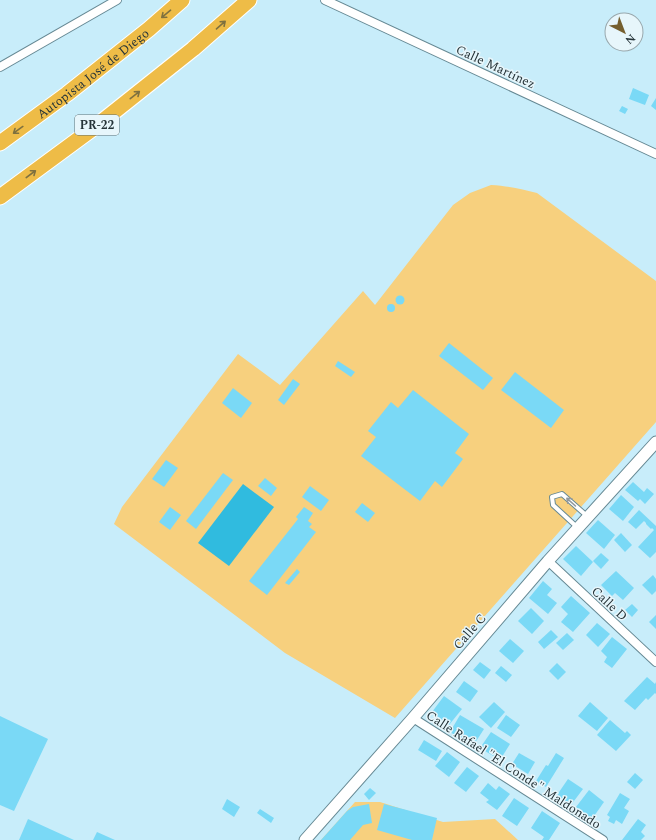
<svg xmlns="http://www.w3.org/2000/svg" width="656" height="840" font-family="Spectral,serif">
<style>
.green{fill:#f7d07e}
.water{fill:#30bbdf}
.building{fill:#7ad9f6}
.lines{fill:none;stroke-linecap:round;stroke-linejoin:round}
.lane-casing{stroke:#668994;stroke-width:6}
.street-casing{stroke:#668994;stroke-width:10}
.secondary-casing{stroke:#668994;stroke-width:13}
.highway-casing{stroke:#fff;stroke-width:17}
.lane{stroke:#fff;stroke-width:4}
.street{stroke:#fff;stroke-width:8}
.secondary{stroke:#fff;stroke-width:11}
.highway{stroke:#eebc47;stroke-width:15}
.oneway{stroke:#7f713f}
.oneway2{stroke:#92999c}
.labels{text-anchor:middle;stroke-width:3;stroke-linejoin:round;paint-order:stroke}
.shield{fill:#e7f6fb;stroke:#5f6e72;stroke-width:1}
.shield-label{font-size:12px;font-weight:bold;fill:#253338}
.street-label{font-size:13px;fill:#253338;stroke:#e7f6fb}
</style>
<rect width="100%" height="100%" fill="#c8edfa"/>
<g class="green">
<path d="M 491,185 C 508,186 522,189 537,193 L 656,281 L 656,422 L 395,718 L 285,653 L 114,524 L 122,507 L 238,354 L 280,385 L 363,291 L 375,305 L 453,205 L 470,193 Z"/>
<path d="M 355,802 L 380,802 L 443,822 L 495,819 L 518,840 L 321,840 Z"/>
</g>
<path class="water" d="M 243,484 L 274,507 L 229,566 L 198,543 Z"/>
<g class="building">
<path d="M 633,88 L 649,95 L 645,105 L 629,99 Z"/>
<path d="M 656,98 L 656,110 L 651,106 Z"/>
<path d="M 622,106 L 628,109 L 625,114 L 619,111 Z"/>
<circle cx="400" cy="300" r="4.5"/>
<circle cx="391" cy="308" r="4"/>
<path d="M 449,343 L 493,378 L 483,390 L 439,356 Z"/>
<path d="M 338,361 L 355,372 L 351,377 L 335,366 Z"/>
<path d="M 515,372 L 564,410 L 551,428 L 501,390 Z"/>
<path d="M 293,379 L 300,384 L 284,405 L 278,400 Z"/>
<path d="M 233,388 L 252,403 L 241,418 L 222,403 Z"/>
<path d="M 413,390 L 469,434 L 455,453 L 463,459 L 442,487 L 435,481 L 420,501 L 361,456 L 376,437 L 368,431 L 391,402 L 398,408 Z"/>
<path d="M 166,460 L 178,468 L 164,487 L 152,479 Z"/>
<path d="M 223,473 L 233,480 L 196,529 L 186,521 Z"/>
<path d="M 265,478 L 277,488 L 271,496 L 258,486 Z"/>
<path d="M 633,482 L 644,492 L 647,488 L 654,494 L 645,504 L 640,499 L 638,501 L 625,490 Z"/>
<path d="M 310,486 L 329,500 L 321,511 L 302,497 Z"/>
<path d="M 621,495 L 634,507 L 623,521 L 609,509 Z"/>
<path d="M 362,503 L 375,513 L 368,522 L 355,512 Z"/>
<path d="M 170,507 L 181,515 L 170,530 L 159,522 Z"/>
<path d="M 304,507 L 313,513 L 308,521 L 312,524 L 309,527 L 316,532 L 267,595 L 249,581 L 298,519 L 296,517 Z"/>
<path d="M 639,510 L 656,526 L 656,552 L 650,558 L 638,547 L 654,530 L 652,528 L 651,529 L 646,524 L 646,523 L 644,521 L 636,529 L 628,522 Z"/>
<path d="M 598,520 L 615,535 L 604,549 L 586,533 Z"/>
<path d="M 621,533 L 632,545 L 625,552 L 614,540 Z"/>
<path d="M 576,546 L 593,562 L 581,576 L 563,559 Z"/>
<path d="M 601,553 L 609,560 L 601,569 L 593,561 Z"/>
<path d="M 297,569 L 300,572 L 289,585 L 285,583 Z"/>
<path d="M 616,571 L 634,588 L 623,600 L 615,593 L 612,596 L 601,585 Z"/>
<path d="M 653,575 L 656,579 L 656,591 L 652,595 L 642,585 Z"/>
<path d="M 543,581 L 552,589 L 547,595 L 557,603 L 548,614 L 529,598 Z"/>
<path d="M 571,596 L 590,613 L 573,632 L 561,622 L 568,614 L 561,607 Z"/>
<path d="M 632,604 L 638,610 L 632,617 L 625,610 Z"/>
<path d="M 531,608 L 544,621 L 532,634 L 518,621 Z"/>
<path d="M 656,615 L 656,629 L 649,622 Z"/>
<path d="M 597,623 L 610,634 L 598,647 L 586,635 Z"/>
<path d="M 551,630 L 558,637 L 544,649 L 538,642 Z"/>
<path d="M 567,633 L 574,640 L 563,650 L 556,643 Z"/>
<path d="M 612,637 L 627,649 L 612,668 L 604,662 L 607,657 L 601,651 Z"/>
<path d="M 510,639 L 524,651 L 513,663 L 499,651 Z"/>
<path d="M 480,662 L 491,670 L 484,679 L 473,670 Z"/>
<path d="M 557,663 L 566,672 L 558,680 L 549,671 Z"/>
<path d="M 501,666 L 512,675 L 506,682 L 495,673 Z"/>
<path d="M 647,677 L 655,684 L 656,682 L 656,694 L 655,693 L 648,700 L 646,698 L 635,710 L 624,701 Z"/>
<path d="M 464,681 L 478,691 L 470,702 L 456,692 Z"/>
<path d="M 444,696 L 462,709 L 449,725 L 432,712 Z"/>
<path d="M 494,702 L 505,712 L 491,728 L 479,717 Z"/>
<path d="M 590,702 L 608,718 L 597,731 L 578,716 Z"/>
<path d="M 460,715 L 484,729 L 473,746 L 450,732 Z"/>
<path d="M 506,715 L 520,725 L 511,737 L 497,728 Z"/>
<path d="M 0,716 L 48,739 L 14,811 L 0,805 Z"/>
<path d="M 610,720 L 625,733 L 627,731 L 631,735 L 616,751 L 597,735 Z"/>
<path d="M 491,732 L 510,744 L 500,760 L 480,748 Z"/>
<path d="M 424,740 L 442,751 L 436,761 L 418,750 Z"/>
<path d="M 447,752 L 460,762 L 449,777 L 435,766 Z"/>
<path d="M 519,753 L 535,762 L 528,774 L 512,764 Z"/>
<path d="M 556,753 L 564,758 L 546,787 L 536,781 L 546,765 L 548,766 Z"/>
<path d="M 467,767 L 479,776 L 466,792 L 454,783 Z"/>
<path d="M 635,773 L 643,780 L 635,789 L 627,782 Z"/>
<path d="M 568,779 L 583,789 L 571,805 L 557,795 Z"/>
<path d="M 488,783 L 496,790 L 499,786 L 510,794 L 497,810 L 486,802 L 489,800 L 480,793 Z"/>
<path d="M 370,788 L 376,793 L 369,800 L 364,794 Z"/>
<path d="M 589,790 L 604,802 L 592,819 L 576,807 Z"/>
<path d="M 620,793 L 630,799 L 624,808 L 629,811 L 622,824 L 616,820 L 614,824 L 608,821 L 610,817 L 607,815 Z"/>
<path d="M 514,798 L 529,808 L 517,826 L 502,816 Z"/>
<path d="M 227,799 L 240,807 L 234,817 L 222,809 Z"/>
<path d="M 369,804 L 372,823 L 363,825 L 350,840 L 321,840 L 347,811 L 353,807 Z"/>
<path d="M 384,804 L 437,818 L 432,840 L 412,840 L 377,830 Z"/>
<path d="M 260,809 L 274,818 L 271,823 L 257,813 Z"/>
<path d="M 542,811 L 560,823 L 549,840 L 542,840 L 544,837 L 531,828 Z"/>
<path d="M 28,819 L 74,840 L 19,840 Z"/>
<path d="M 638,819 L 646,825 L 641,832 L 645,836 L 641,840 L 622,840 Z"/>
<path d="M 97,832 L 115,840 L 93,840 Z"/>
</g>
<g class="lines">
<g class="lane-casing">
<path id="lane" d="M 578,528 L 553,505 L 552,497 L 562,494 L 587,516"/>
</g>
<g class="street-casing">
<g id="street">
<path d="M 325,0 L 656,154"/>
<path d="M 0,67 L 117,0"/>
<path d="M 548,561 L 656,662"/>
<path d="M 413,718 L 603,840"/>
</g>
</g>
<g class="secondary-casing">
<path id="secondary" d="M 305,840 L 413,718 L 548,561 L 656,442"/>
</g>
<g class="highway-casing">
<g id="highway">
<path id="s1" d="M 0,143 L 67,94 L 149,29 L 182,0"/>
<path d="M 0,197 L 95,127 L 193,49 L 249,0"/>
</g>
</g>
<use href="#lane" class="lane"/>
<use href="#street" class="street"/>
<use href="#secondary" class="secondary"/>
<use href="#highway" class="highway"/>
</g>
<defs><path id="oneway-shaft" d="M-6 0H5M1.5-3L5.5 0L1.5 3" fill="none" stroke-width="1.6" stroke-linecap="round" stroke-linejoin="round"/></defs>
<g class="oneway">
<use href="#oneway-shaft" transform="translate(166 14) rotate(140)"/>
<use href="#oneway-shaft" transform="translate(221 25) rotate(-41)"/>
<use href="#oneway-shaft" transform="translate(135 95) rotate(-38)"/>
<use href="#oneway-shaft" transform="translate(18 130) rotate(144)"/>
<use href="#oneway-shaft" transform="translate(31 174) rotate(-37)"/>
</g>
<use class="oneway2" href="#oneway-shaft" transform="translate(571 502) rotate(-138)"/>
<g class="labels">
<rect class="shield" x="75" y="115" width="44" height="20" rx="3"/>
<g class="shield-label">
<text x="97" y="129">PR-22</text>
</g>
<g class="street-label">
<text transform="translate(496 66) rotate(25)" y="5">Calle Martínez</text>
<text dy="5" stroke="none"><textPath href="#s1" startOffset="116">Autopista José de Diego</textPath></text>
<text transform="translate(610 603) rotate(43)" y="5">Calle D</text>
<text transform="translate(469 631) rotate(-49)" y="5">Calle C</text>
<text transform="translate(514 769) rotate(33)" y="5">Calle Rafael "El Conde" Maldonado</text>
</g>
</g>
<g transform="translate(624 32) rotate(138)"><circle r="19" fill="#e7f6fb" stroke="#99a8ad"/>
<path d="M0-3L7 15L0 10L-7 15Z" fill="#755f2f"/>
<text y="-6" font-size="11" font-weight="bold" text-anchor="middle" fill="#253338">N</text>
</g>
</svg>
